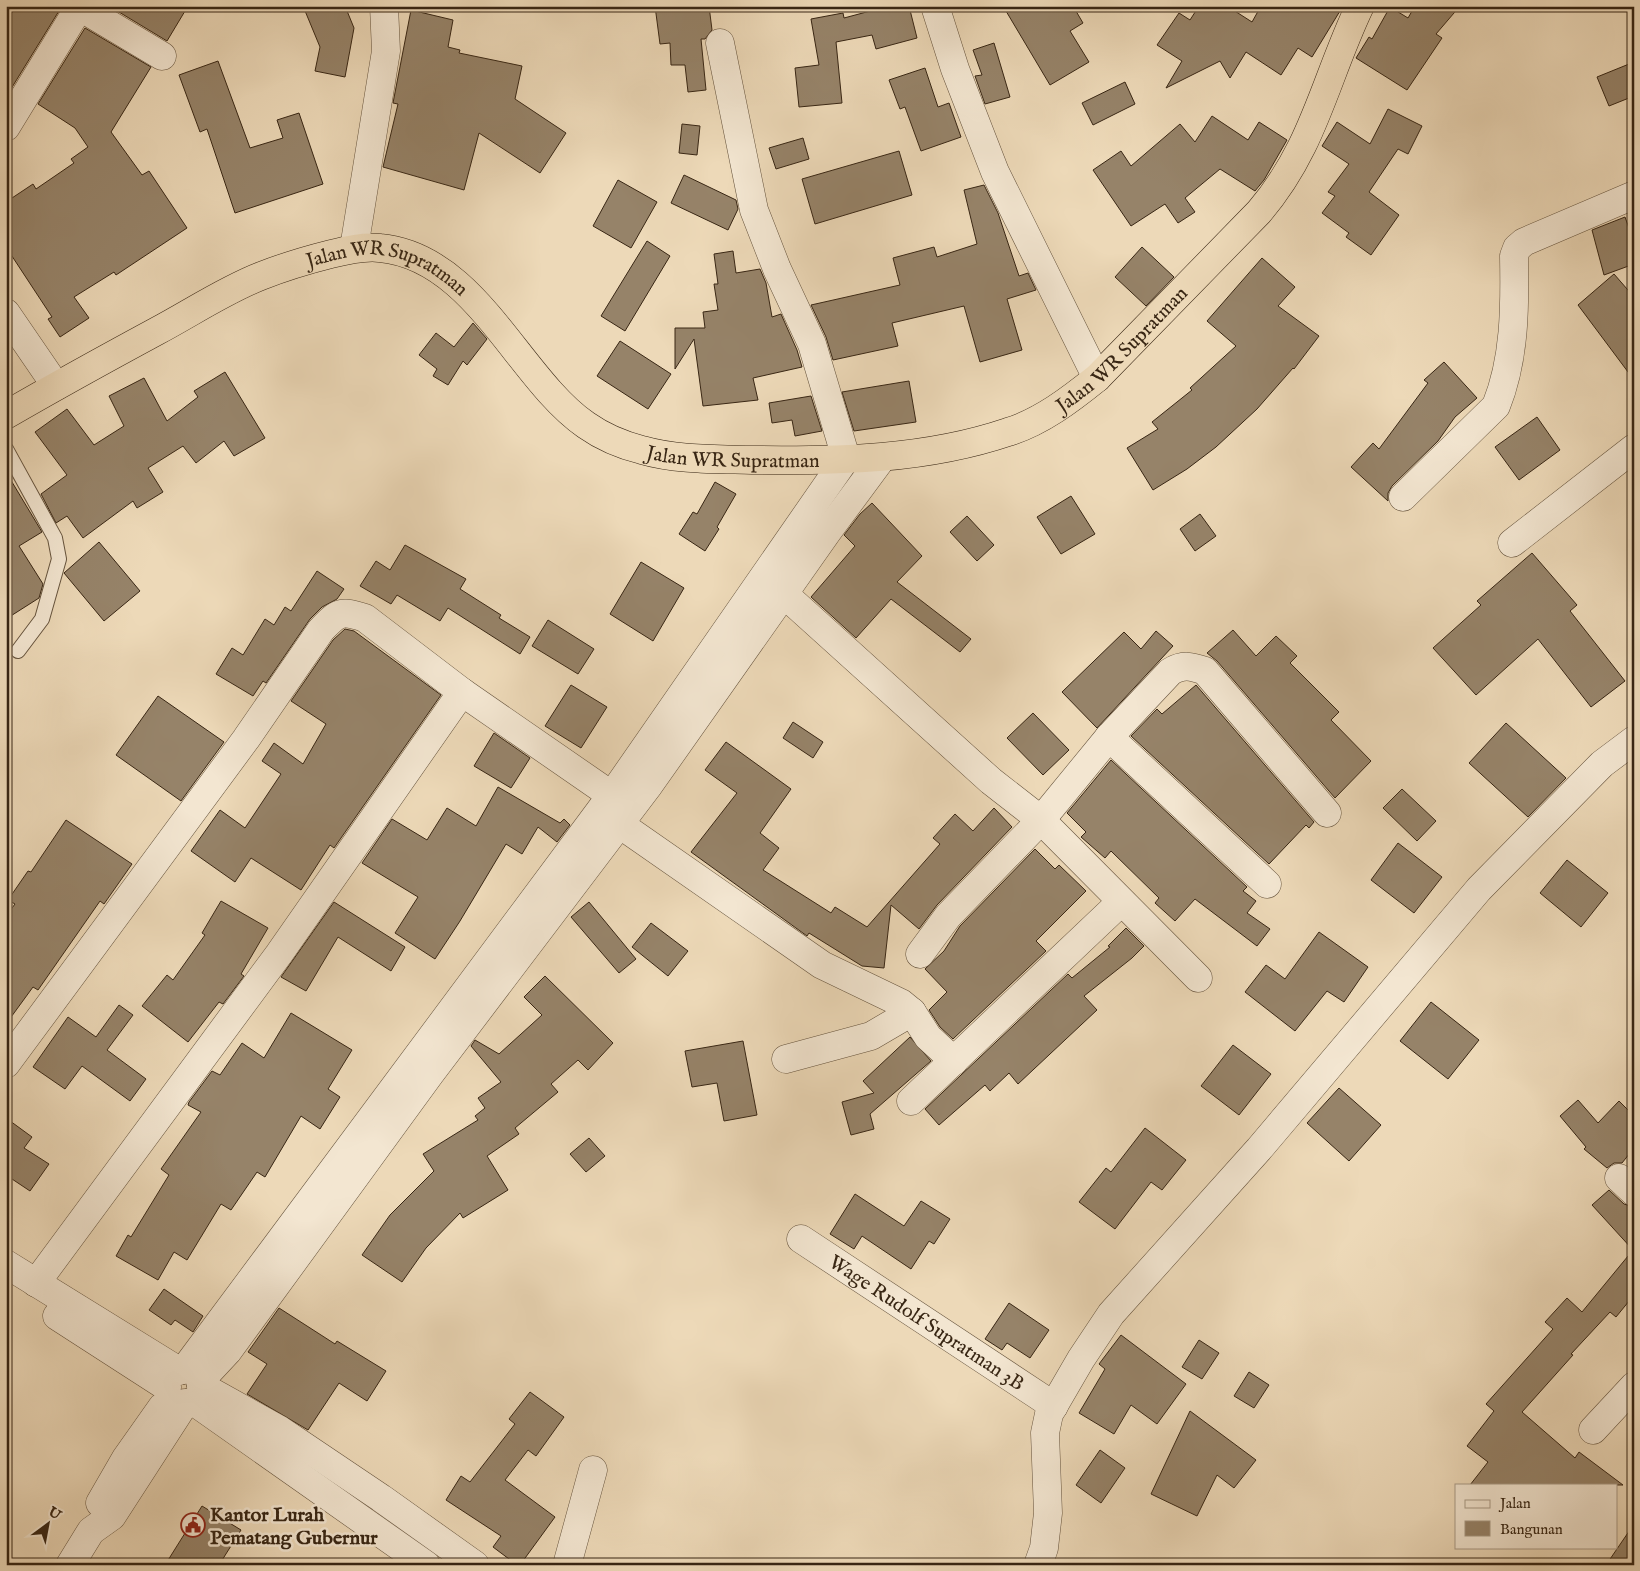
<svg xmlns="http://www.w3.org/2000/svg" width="1640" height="1571" font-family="'IM FELL English',serif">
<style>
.building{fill:#968369;stroke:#382614}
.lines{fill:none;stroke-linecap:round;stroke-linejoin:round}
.lane-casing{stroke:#65533d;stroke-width:16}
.street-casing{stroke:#65533d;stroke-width:29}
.highway-casing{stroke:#382614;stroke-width:29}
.lane{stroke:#f3e6d1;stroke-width:14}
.street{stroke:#f3e6d1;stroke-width:28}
.highway{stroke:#edd9b8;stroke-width:28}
.labels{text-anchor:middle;stroke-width:5;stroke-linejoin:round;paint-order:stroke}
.street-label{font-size:20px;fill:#382614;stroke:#f3e6d1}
.poi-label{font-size:20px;font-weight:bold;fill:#382614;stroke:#f3e6d1;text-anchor:start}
</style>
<rect width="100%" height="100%" fill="#edd9b8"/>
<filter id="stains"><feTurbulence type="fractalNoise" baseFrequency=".004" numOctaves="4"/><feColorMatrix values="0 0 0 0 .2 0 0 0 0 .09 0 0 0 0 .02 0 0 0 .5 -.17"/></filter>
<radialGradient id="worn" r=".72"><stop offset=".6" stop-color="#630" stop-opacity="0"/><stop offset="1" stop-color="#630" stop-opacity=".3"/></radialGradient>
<g class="building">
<path d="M 10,6 L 62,6 L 6,97 L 6,13 Z"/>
<path d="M 109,6 L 188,6 L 167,41 Z"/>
<path d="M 303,6 L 345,6 L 354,28 L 345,77 L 315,71 L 320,47 Z"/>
<path d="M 655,6 L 709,6 L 712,30 L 705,39 L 701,39 L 706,90 L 688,92 L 685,65 L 671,65 L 670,43 L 660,44 Z"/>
<path d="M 889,6 L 909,6 L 917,38 L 876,49 L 872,35 L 836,42 L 842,103 L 799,107 L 795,68 L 819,65 L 811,19 L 843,13 L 844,18 Z"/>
<path d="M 1003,6 L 1073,6 L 1083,23 L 1070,31 L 1089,62 L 1050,85 Z"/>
<path d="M 1199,6 L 1227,6 L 1252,22 L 1261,6 L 1343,6 L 1312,57 L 1298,48 L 1281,75 L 1246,52 L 1230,78 L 1220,61 L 1166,88 L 1182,61 L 1157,45 L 1179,13 L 1190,20 Z"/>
<path d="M 1415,6 L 1460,6 L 1436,34 L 1442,38 L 1407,90 L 1356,58 L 1369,37 L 1372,39 L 1390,7 L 1408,18 Z"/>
<path d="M 411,10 L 453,20 L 448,47 L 460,50 L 459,53 L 522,66 L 515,99 L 566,133 L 540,173 L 479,133 L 464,190 L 383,167 L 398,104 L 393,103 Z"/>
<path d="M 85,28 L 151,67 L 111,132 L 142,175 L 149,171 L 187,228 L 116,275 L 114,272 L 74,297 L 89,318 L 60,337 L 48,319 L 52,317 L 6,247 L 6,202 L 33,184 L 36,189 L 74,163 L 71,159 L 88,147 L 75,128 L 38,104 Z"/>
<path d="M 994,43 L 1010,97 L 985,104 L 975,76 L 982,75 L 973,50 Z"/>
<path d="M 218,61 L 250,148 L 283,138 L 277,120 L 299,113 L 323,184 L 235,213 L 207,129 L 200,132 L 179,75 Z"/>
<path d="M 1634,62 L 1634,96 L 1609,106 L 1597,77 Z"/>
<path d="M 925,68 L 938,107 L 949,103 L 961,137 L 921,151 L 905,107 L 900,109 L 889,80 Z"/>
<path d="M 1125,82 L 1135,104 L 1093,125 L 1082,103 Z"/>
<path d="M 1388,109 L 1422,126 L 1408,154 L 1398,149 L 1369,192 L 1399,215 L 1371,255 L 1346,237 L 1349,233 L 1322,213 L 1335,196 L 1328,192 L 1349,164 L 1322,146 L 1337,122 L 1370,144 Z"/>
<path d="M 1212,116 L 1248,140 L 1259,122 L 1287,140 L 1264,180 L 1255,191 L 1220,169 L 1185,198 L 1195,212 L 1178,223 L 1165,204 L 1131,226 L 1093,170 L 1121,151 L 1131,166 L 1180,124 L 1195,142 Z"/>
<path d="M 682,124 L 700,126 L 697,155 L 679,153 Z"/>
<path d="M 803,138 L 809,159 L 776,169 L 769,148 Z"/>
<path d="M 899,151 L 912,195 L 815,224 L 802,179 Z"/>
<path d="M 684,175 L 736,200 L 738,209 L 728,230 L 671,203 Z"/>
<path d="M 618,180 L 657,202 L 631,248 L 593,226 Z"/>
<path d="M 984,185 L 998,213 L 1019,276 L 1028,273 L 1036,290 L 1007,299 L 1022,350 L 980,362 L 964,306 L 892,323 L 898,346 L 833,360 L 826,337 L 811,305 L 900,285 L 893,258 L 934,247 L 937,257 L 977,244 L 964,190 Z"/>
<path d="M 1625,217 L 1634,242 L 1634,264 L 1604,275 L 1592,230 Z"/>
<path d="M 647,241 L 670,256 L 625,331 L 601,316 Z"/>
<path d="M 1142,247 L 1174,277 L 1146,306 L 1115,277 Z"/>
<path d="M 733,251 L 736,273 L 760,269 L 766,283 L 772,317 L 781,314 L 797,350 L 802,367 L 753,378 L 758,400 L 703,406 L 694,339 L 675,369 L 675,328 L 705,328 L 703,312 L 718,310 L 714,284 L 718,284 L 714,254 Z"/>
<path d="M 1262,258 L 1295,287 L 1278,306 L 1319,336 L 1294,369 L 1293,368 L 1257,409 L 1216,447 L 1187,469 L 1153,490 L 1127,448 L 1158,429 L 1152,422 L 1192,390 L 1190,388 L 1236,346 L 1207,321 Z"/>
<path d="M 1614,274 L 1634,297 L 1634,380 L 1578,305 Z"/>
<path d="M 473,323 L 487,339 L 467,365 L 463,361 L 448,385 L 433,376 L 437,369 L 419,355 L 436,333 L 454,347 Z"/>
<path d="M 620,341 L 671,374 L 648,409 L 597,376 Z"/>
<path d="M 1444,362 L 1477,398 L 1455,417 L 1438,441 L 1392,486 L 1388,493 L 1388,501 L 1351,467 L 1373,443 L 1379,449 L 1428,383 L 1424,380 Z"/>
<path d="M 225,372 L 265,438 L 234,456 L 224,441 L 196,463 L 183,446 L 148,468 L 163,492 L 137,508 L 133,501 L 83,538 L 67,516 L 56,523 L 41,494 L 67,475 L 35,432 L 67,409 L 94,445 L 124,426 L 109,396 L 144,378 L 167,421 L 198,397 L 194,391 Z"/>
<path d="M 909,381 L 916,422 L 854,431 L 842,392 Z"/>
<path d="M 811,396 L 822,431 L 795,436 L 792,420 L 772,423 L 769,403 Z"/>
<path d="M 1537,417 L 1560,450 L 1519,480 L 1495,447 Z"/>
<path d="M 6,472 L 42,532 L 19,546 L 43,584 L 39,598 L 6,619 Z"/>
<path d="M 715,482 L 736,494 L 717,527 L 719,529 L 705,551 L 679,534 L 693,512 L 697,514 Z"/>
<path d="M 1071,496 L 1095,534 L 1061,554 L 1037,517 Z"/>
<path d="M 872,503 L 922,556 L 897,582 L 971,639 L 960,652 L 891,599 L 856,638 L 811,597 L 855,546 L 844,535 L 860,514 Z"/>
<path d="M 1200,514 L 1216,536 L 1195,551 L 1180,529 Z"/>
<path d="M 967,516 L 994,545 L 977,561 L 950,532 Z"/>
<path d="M 99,542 L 140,591 L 104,621 L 64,573 Z"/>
<path d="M 405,545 L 466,579 L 460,589 L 501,615 L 499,618 L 530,637 L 520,654 L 448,608 L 440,621 L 397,595 L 391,604 L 360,586 L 376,561 L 390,570 Z"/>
<path d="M 1532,553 L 1577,605 L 1570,611 L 1625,681 L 1591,707 L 1538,639 L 1476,695 L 1433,648 L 1481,605 L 1477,601 Z"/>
<path d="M 641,562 L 684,588 L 653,641 L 610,614 Z"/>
<path d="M 317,571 L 344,589 L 337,599 L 322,607 L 310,619 L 266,683 L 263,681 L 253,696 L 216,674 L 232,648 L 243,655 L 265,619 L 274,625 L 285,607 L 291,611 Z"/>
<path d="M 548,620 L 594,649 L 578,674 L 532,646 Z"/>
<path d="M 345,629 L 354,631 L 441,695 L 334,848 L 330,845 L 301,890 L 251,858 L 235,882 L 191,851 L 220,810 L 245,828 L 281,774 L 262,761 L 274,743 L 303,764 L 326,724 L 291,701 L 333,640 Z"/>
<path d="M 1233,630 L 1256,656 L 1276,636 L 1297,656 L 1290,663 L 1339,712 L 1331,720 L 1371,761 L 1335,798 L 1217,661 L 1207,653 Z"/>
<path d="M 1156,631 L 1173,646 L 1097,728 L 1062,692 L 1124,632 L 1141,649 Z"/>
<path d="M 571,685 L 607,707 L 581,748 L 545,726 Z"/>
<path d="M 1196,685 L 1314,822 L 1309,828 L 1306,825 L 1269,864 L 1131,736 L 1157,709 L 1162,714 Z"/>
<path d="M 158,696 L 224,742 L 181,801 L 116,755 Z"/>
<path d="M 1033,713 L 1069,750 L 1043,775 L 1007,738 Z"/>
<path d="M 793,722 L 823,742 L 813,758 L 783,738 Z"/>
<path d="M 1506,723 L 1566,778 L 1528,817 L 1469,763 Z"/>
<path d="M 494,733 L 530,758 L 511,788 L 474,766 Z"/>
<path d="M 726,742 L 791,789 L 760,833 L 779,848 L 763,870 L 831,913 L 835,907 L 867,927 L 940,844 L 933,838 L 955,814 L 973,831 L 994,808 L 1012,827 L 937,905 L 919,929 L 891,905 L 884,968 L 862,966 L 809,933 L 807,936 L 691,852 L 737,793 L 705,770 Z"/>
<path d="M 1111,760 L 1247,887 L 1243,891 L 1256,901 L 1247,913 L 1270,929 L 1257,946 L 1195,899 L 1175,921 L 1155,903 L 1159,898 L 1111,851 L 1105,858 L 1081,837 L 1086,832 L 1067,813 Z"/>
<path d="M 498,787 L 560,823 L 564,819 L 570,825 L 557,842 L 538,827 L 522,854 L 506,844 L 460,921 L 435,959 L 395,933 L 418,897 L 362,863 L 392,819 L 427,840 L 447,808 L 476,826 Z"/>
<path d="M 1402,789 L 1436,821 L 1417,841 L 1383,808 Z"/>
<path d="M 66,820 L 132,864 L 104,904 L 100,901 L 38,990 L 33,987 L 6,1024 L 6,916 L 15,904 L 8,900 L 28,871 L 31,872 Z"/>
<path d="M 1398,843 L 1442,877 L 1414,913 L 1371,880 Z"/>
<path d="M 1035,849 L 1055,869 L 1059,865 L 1086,891 L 1036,941 L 1046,951 L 953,1039 L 940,1027 L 929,1010 L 947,992 L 925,969 L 944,951 L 960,926 Z"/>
<path d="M 1567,860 L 1608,893 L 1581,927 L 1540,893 Z"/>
<path d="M 221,901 L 268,928 L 241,974 L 244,976 L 223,1004 L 219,1002 L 188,1042 L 142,1006 L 167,975 L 173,980 L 205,935 L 202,933 Z"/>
<path d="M 334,902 L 405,947 L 391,971 L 338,937 L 306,991 L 281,977 Z"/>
<path d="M 589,902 L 636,959 L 619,973 L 571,917 Z"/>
<path d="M 651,923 L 688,951 L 668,976 L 632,947 Z"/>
<path d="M 1126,928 L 1144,946 L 1132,958 L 1084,996 L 1097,1010 L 1018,1084 L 1009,1073 L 990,1091 L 985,1085 L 939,1125 L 925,1109 L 1068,974 L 1072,978 L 1110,947 L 1108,946 Z"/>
<path d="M 1319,932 L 1368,967 L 1344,1002 L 1327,991 L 1295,1031 L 1245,992 L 1266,965 L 1285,979 Z"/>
<path d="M 545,976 L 613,1043 L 588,1070 L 578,1060 L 551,1084 L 558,1092 L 515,1128 L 519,1134 L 487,1156 L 508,1190 L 463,1218 L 460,1213 L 426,1248 L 402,1282 L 362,1255 L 390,1215 L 434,1171 L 423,1154 L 478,1120 L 475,1116 L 485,1108 L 478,1098 L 501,1082 L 471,1046 L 475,1040 L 499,1054 L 542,1015 L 524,997 Z"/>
<path d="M 1431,1002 L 1479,1040 L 1448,1079 L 1400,1041 Z"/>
<path d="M 119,1005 L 133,1015 L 107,1050 L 146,1079 L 130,1101 L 82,1066 L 65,1089 L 33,1067 L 68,1017 L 96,1037 Z"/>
<path d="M 291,1013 L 352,1050 L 328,1089 L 340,1097 L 320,1129 L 301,1116 L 265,1177 L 257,1172 L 231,1210 L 221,1204 L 187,1260 L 174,1252 L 158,1280 L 116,1256 L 128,1235 L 131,1237 L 169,1175 L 161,1169 L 201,1112 L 188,1105 L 189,1102 L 212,1071 L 220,1075 L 242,1043 L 264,1058 Z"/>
<path d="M 910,1037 L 931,1061 L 870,1114 L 874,1129 L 851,1135 L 842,1102 L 874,1093 L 863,1081 Z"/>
<path d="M 743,1041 L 757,1115 L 724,1121 L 717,1083 L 692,1087 L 685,1051 Z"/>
<path d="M 1233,1045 L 1271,1074 L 1239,1115 L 1201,1086 Z"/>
<path d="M 1339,1088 L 1381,1125 L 1349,1161 L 1307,1123 Z"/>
<path d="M 1578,1100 L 1598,1123 L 1619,1101 L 1634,1116 L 1634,1148 L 1622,1163 L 1614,1163 L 1607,1168 L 1584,1149 L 1586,1147 L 1560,1116 Z"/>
<path d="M 6,1118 L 32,1137 L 24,1148 L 49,1164 L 30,1191 L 6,1175 Z"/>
<path d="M 1145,1128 L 1186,1160 L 1162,1190 L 1151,1182 L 1115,1229 L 1079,1202 L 1106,1168 L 1111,1172 Z"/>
<path d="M 589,1138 L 605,1156 L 586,1172 L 570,1154 Z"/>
<path d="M 1609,1190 L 1624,1204 L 1634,1207 L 1634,1295 L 1616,1317 L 1610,1312 L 1571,1354 L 1573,1355 L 1522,1412 L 1575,1458 L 1579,1452 L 1623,1485 L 1470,1485 L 1488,1462 L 1467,1446 L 1494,1411 L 1486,1404 L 1553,1329 L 1545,1322 L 1567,1298 L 1582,1312 L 1633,1250 L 1592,1205 Z"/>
<path d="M 855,1194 L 904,1226 L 921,1201 L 950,1219 L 934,1244 L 929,1241 L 911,1269 L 862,1236 L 854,1249 L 830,1234 Z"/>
<path d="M 164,1289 L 203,1316 L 193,1332 L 175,1320 L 171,1325 L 149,1310 Z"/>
<path d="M 1009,1303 L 1049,1330 L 1030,1358 L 1007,1343 L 1002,1350 L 985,1339 Z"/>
<path d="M 279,1308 L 335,1344 L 337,1341 L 386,1371 L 367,1401 L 339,1383 L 308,1430 L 247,1394 L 267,1364 L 248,1352 Z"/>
<path d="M 1121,1335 L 1186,1384 L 1157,1424 L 1131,1405 L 1114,1434 L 1079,1413 L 1105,1369 L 1099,1364 Z"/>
<path d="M 1199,1340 L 1219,1353 L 1202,1379 L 1182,1367 Z"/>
<path d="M 1249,1372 L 1269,1385 L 1254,1408 L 1234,1396 Z"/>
<path d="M 530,1392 L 564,1417 L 536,1456 L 528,1450 L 505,1480 L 555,1517 L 520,1565 L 517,1565 L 493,1547 L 501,1536 L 446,1500 L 461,1476 L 470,1482 L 515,1424 L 509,1419 Z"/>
<path d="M 1190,1411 L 1256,1460 L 1234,1488 L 1217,1475 L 1197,1516 L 1151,1494 Z"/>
<path d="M 1100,1450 L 1125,1468 L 1101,1503 L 1076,1485 Z"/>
<path d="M 202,1506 L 241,1530 L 219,1565 L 165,1565 Z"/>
<path d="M 1634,1524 L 1634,1565 L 1606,1565 Z"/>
</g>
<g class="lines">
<g class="lane-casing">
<path id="lane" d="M 6,449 L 55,538 L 59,559 L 42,619 L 18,651"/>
</g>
<g class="street-casing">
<g id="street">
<path d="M 935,6 L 955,69 L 995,172 L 1097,378"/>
<path d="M 80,7 L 162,56"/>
<path d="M 6,127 L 80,6"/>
<path d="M 354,248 L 386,51 L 384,6"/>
<path d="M 6,313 L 56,386"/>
<path d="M 1403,497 L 1496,406 C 1515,359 1515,307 1514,256 L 1517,248 L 1524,242 L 1634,195"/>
<path d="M 1512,543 L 1634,448"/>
<path d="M 784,594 L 991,781 L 1041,820 L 1198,978"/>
<path d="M 1109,737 L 1267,884"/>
<path d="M 605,814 L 822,965 L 901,1003 L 912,1012 L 928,1037 L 954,1061"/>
<path d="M 920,954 L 948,916 L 1041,820 L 1109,737 L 1170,672 C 1183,664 1191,666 1205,671 L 1327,813"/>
<path d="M 786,1059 L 871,1036 L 912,1012"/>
<path d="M 6,1064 L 246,739 L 321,630 C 338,612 341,610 365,618 L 462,692 L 611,795"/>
<path d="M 911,1101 L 1121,902"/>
<path d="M 1619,1178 L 1634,1192"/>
<path id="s1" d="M 801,1239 L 1054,1406"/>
<path d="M 6,1264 L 179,1371"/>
<path d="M 36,1283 L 279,954 L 462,692"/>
<path d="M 57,1316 L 167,1387"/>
<path d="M 184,1370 L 619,785 L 846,458 L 812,344 L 777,269 L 754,210 L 720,43"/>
<path d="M 200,1381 L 228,1351 L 430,1074 L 649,785 L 828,531 L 882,458"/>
<path d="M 201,1386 L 280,1430 L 381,1498 L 475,1565"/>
<path d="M 193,1401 L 426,1565"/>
<path d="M 1593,1430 L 1634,1386"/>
<path d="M 100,1503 L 126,1458 L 162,1407"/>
<path d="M 70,1565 L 91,1531 L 112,1516 L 185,1403"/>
<path d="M 567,1565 L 593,1470"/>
<path d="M 1038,1565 L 1044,1548 L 1048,1513 L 1045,1433 L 1049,1414 L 1081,1359 L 1111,1314 L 1259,1149 L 1479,889 L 1602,764 L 1634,740"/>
</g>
</g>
<g class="highway-casing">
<g id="highway">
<path id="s2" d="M 6,415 C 56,386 107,358 157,331 C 191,313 225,290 261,276 C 284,267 307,260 331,254 C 347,250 364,246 380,248 C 476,257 517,377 586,425 C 603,437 622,445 642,450 C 676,460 716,459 752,460 C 839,461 925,460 1008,432 C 1041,422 1071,399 1097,378 L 1259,212 C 1314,148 1325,79 1360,6"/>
</g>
</g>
<use href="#lane" class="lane"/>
<use href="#street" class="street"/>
<use href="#highway" class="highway"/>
</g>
<defs>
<g id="civic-ring" transform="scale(1.25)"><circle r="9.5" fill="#f3e6d1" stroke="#8f2418" stroke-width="1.5"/><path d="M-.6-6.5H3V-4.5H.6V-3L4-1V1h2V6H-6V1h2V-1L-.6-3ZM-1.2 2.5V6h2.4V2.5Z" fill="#8f2418"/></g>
</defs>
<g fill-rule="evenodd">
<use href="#civic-ring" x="193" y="1525"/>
</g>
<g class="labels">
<g class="street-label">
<text dy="7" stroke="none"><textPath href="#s2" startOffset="425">Jalan WR Supratman</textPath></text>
<text dy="7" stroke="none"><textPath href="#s2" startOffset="1265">Jalan WR Supratman</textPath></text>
<text dy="7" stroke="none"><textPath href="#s2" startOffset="845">Jalan WR Supratman</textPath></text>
<text dy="7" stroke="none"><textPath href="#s1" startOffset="151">Wage Rudolf Supratman 3B</textPath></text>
</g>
<g class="poi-label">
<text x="210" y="1521">Kantor Lurah<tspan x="210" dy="23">Pematang Gubernur</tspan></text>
</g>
</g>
<rect width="1640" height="1571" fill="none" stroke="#edd9b8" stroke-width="25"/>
<rect x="8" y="8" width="1625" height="1556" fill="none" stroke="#382614" stroke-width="2.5"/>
<rect x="12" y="12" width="1615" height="1546" fill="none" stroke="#382614"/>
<rect x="1455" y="1484" width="162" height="65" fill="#f3e6d1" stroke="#a89985"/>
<rect x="1465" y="1500" width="25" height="8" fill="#f3e6d1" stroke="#a89985"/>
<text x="1500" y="1508" font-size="15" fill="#382614">Jalan</text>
<rect x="1465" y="1521" width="25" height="15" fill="#968369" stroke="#a89985"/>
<text x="1500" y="1534" font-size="15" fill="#382614">Bangunan</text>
<g transform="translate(48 1524) rotate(32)" stroke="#f3e6d1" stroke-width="4" paint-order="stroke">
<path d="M0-4L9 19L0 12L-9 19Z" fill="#382614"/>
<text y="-8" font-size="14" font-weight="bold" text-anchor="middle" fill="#382614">U</text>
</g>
<rect width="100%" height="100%" filter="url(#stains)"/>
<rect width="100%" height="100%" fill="url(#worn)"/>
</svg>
